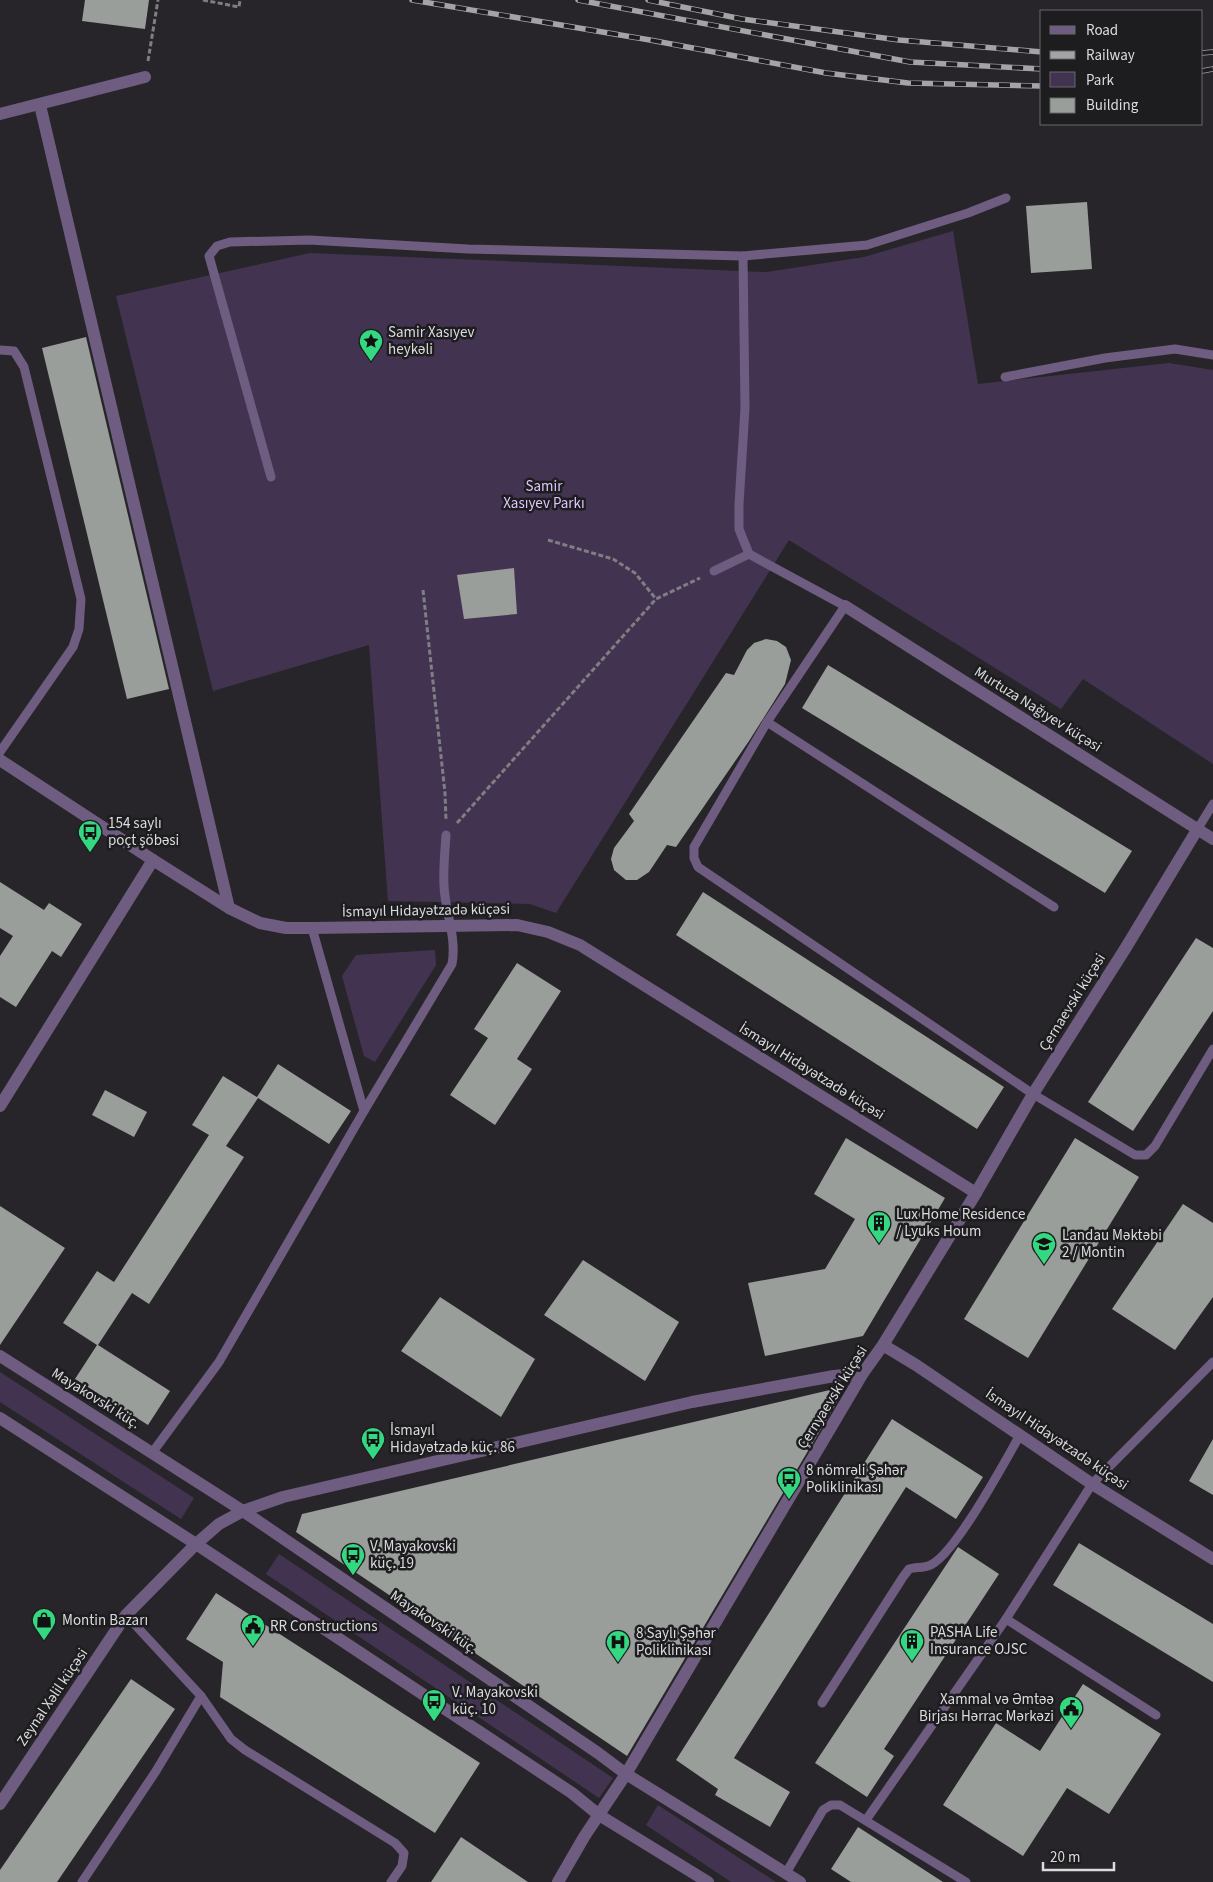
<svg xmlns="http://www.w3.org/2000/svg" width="1213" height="1882" font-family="'Source Sans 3',sans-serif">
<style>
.green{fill:#423451}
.building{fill:#9a9e9b}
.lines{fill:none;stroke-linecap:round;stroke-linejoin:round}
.path{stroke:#807e82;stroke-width:3;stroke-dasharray:5 2.5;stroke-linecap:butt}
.service{stroke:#6e5d81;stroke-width:9}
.minor{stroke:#6e5d81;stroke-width:12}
.tertiary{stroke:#6e5d81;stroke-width:12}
.rail-casing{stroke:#a4a3a6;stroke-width:5.5}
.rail{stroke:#1d1c1f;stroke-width:4;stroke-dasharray:11;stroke-linecap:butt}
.labels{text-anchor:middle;stroke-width:5;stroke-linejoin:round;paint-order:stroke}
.poi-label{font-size:15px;fill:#dbdadd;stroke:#1d1c1f;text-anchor:start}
.park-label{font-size:15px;fill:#dfc5fd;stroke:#1d1c1f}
.street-label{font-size:15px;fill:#dbdadd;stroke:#1d1c1f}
</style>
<rect width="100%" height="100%" fill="#272529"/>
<g class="green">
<path d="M 953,231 L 978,384 L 1169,363 L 1213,370 L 1213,764 L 1083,679 L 1061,709 L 789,540 L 556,913 L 530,904 L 388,901 L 369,645 L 213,691 L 116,296 L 310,253 L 767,272 L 864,257 Z"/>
<path d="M 435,950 L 436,965 L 375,1062 L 364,1056 L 342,976 L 356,955 Z"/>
<path d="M 0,1372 L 194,1498 L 181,1519 L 0,1402 Z"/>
<path d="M 279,1554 L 613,1778 L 599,1798 L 266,1574 Z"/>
<path d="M 658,1805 L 776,1882 L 731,1882 L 646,1825 Z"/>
</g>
<g class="building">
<path d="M 85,0 L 149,0 L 145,29 L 82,21 Z"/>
<path d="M 1087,202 L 1092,269 L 1031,273 L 1026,206 Z"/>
<path d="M 86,337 L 169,689 L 127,699 L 42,348 Z"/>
<path d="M 514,568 L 517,614 L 464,619 L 457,575 Z"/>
<path d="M 766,639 L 777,641 L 786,647 L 791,660 L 785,684 L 749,741 L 676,847 L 667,845 L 649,872 L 637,880 L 626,880 L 614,870 L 611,859 L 614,848 L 634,821 L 629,814 L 726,673 L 734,675 L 747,650 L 754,643 Z"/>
<path d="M 828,665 L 1132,851 L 1105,893 L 802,708 Z"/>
<path d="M 0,882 L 44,910 L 49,903 L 82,924 L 61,957 L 52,951 L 16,1007 L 0,997 L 0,956 L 13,936 L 0,928 Z"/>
<path d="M 703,892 L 1004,1087 L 977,1129 L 676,935 Z"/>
<path d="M 1196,938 L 1213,948 L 1213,1011 L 1133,1131 L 1088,1102 Z"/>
<path d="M 517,963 L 561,991 L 517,1059 L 532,1069 L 495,1125 L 450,1095 L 488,1038 L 474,1029 Z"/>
<path d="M 278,1064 L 351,1111 L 329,1144 L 258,1098 L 226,1146 L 244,1157 L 149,1304 L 132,1293 L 98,1345 L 170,1391 L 148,1425 L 75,1379 L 97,1345 L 63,1323 L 97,1271 L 114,1282 L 209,1135 L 192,1125 L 223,1076 L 257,1097 Z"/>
<path d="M 105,1090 L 147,1112 L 134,1137 L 92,1115 Z"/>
<path d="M 846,1138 L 945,1198 L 863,1336 L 765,1356 L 748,1283 L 825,1269 L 855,1219 L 814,1194 Z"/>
<path d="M 1075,1138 L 1139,1177 L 1028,1358 L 964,1319 Z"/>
<path d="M 1183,1204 L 1213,1223 L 1213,1297 L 1175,1350 L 1112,1309 Z"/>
<path d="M 0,1206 L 65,1248 L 0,1345 Z"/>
<path d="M 583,1260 L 679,1322 L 645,1381 L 544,1315 Z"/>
<path d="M 440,1297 L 535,1359 L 501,1417 L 401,1351 Z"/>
<path d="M 834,1389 L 837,1402 L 627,1756 L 296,1532 L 302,1514 Z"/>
<path d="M 892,1419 L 983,1477 L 956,1519 L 906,1487 L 734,1758 L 790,1792 L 770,1827 L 715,1795 L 718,1789 L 676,1760 Z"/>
<path d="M 1213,1439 L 1213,1495 L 1189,1481 Z"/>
<path d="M 1079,1543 L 1213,1624 L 1213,1682 L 1053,1585 Z"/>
<path d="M 958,1547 L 999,1574 L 884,1749 L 894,1756 L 867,1797 L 815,1763 Z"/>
<path d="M 216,1593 L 480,1763 L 435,1833 L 220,1697 L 223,1662 L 186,1639 Z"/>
<path d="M 131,1679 L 175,1709 L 57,1882 L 0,1882 L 0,1870 Z"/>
<path d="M 1083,1684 L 1161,1734 L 1109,1814 L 1067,1788 L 1023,1856 L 943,1805 L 996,1723 L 1040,1751 Z"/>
<path d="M 858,1827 L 943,1882 L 851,1882 L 831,1869 Z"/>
<path d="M 461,1837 L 528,1882 L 431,1882 Z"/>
</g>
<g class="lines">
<g class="path">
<path d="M 203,0 L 239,7 L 240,0"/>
<path d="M 148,61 L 158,0"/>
<path d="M 548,540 L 613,559 L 635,573 L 656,599"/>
<path d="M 423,590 L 445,793 L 446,820"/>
<path d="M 457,823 L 656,599 L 700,578"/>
</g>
<g class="service">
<path d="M 743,256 L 745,408 L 739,504 L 739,529 L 749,554 L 845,606 L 767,722 L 694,847 L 694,858 L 698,867 L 1033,1094 L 1135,1155 L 1146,1155 L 1155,1146 L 1213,1049"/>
<path d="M 0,350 L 14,351 L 24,367 L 81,599 L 79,629 L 73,647 L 0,752"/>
<path d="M 1005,377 L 1105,358 L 1175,349 L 1213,355"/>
<path d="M 271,477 L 209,256 L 217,246 L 230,242 L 309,240 L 468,249 L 743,256 L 867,245 L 968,213 L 1006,198"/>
<path d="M 714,571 L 749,554"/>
<path d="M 767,722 L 1054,907"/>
<path d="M 1197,830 L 1213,804"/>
<path d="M 312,928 L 364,1111"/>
<path d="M 152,1453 L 219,1362 L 364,1111 L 452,964 C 457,937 445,912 444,886 C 443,869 445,851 446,835"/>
<path d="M 1006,1619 L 1156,1715"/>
<path d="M 201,1696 L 231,1739 L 245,1750 L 395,1843 L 404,1853 L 402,1866 L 391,1882"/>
<path d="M 822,1703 L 903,1577 L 909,1569 C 915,1567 922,1568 928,1566 C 953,1559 1005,1461 1020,1435"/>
<path d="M 866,1820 L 1006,1619 L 1092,1484 L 1213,1362"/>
<path d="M 786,1873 L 823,1810 L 831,1805 L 840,1805 L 966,1882"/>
<path d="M 82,1882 L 156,1771 L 201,1696 L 126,1615"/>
</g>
<g class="minor">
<path d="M 40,105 L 229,908"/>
<path d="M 0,114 L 145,77"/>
<path d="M 845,606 L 1213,839"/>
<path d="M 0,1106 L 153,860"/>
<path d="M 976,1193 L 1033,1094 L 1125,949 L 1197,830"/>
<path d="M 0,1804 L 126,1615 L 196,1544 L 219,1524 L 243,1511 L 283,1497 L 692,1402 L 834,1376 L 863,1373"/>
</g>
<g class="tertiary">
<path d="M 0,760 L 153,860 L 229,908 L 260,923 L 286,928 L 312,928 L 517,925 L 548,932 L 580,945 L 976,1193 L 883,1345 L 863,1373 L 626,1774 L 584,1837 L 558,1882"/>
<path d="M 883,1345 L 916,1365 L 1092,1484 L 1213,1559"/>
<path d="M 0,1356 L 243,1511 L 598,1753 L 626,1774 L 800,1882"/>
<path d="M 0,1418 L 196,1544 L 572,1793 L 599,1815 L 708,1882"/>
</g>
<g class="rail-casing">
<g id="rail">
<path d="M 412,0 L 650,40 L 826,73 L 908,83 L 1042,86"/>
<path d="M 578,0 L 910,62 L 1042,69"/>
<path d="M 648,0 L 742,19 L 899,40 L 1042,52"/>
<path d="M 1202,53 L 1213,52"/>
<path d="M 1202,71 L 1213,69"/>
</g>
</g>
<use href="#rail" class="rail"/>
</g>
<defs>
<g id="sight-pin" transform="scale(1.25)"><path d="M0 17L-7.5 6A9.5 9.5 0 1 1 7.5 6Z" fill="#34d881" stroke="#1d1c1f"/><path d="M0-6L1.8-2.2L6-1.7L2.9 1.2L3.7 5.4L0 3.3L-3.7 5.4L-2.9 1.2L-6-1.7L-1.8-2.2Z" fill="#111"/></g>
<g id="bus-pin" transform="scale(1.25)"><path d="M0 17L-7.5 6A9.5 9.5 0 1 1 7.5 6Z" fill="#34d881" stroke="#1d1c1f"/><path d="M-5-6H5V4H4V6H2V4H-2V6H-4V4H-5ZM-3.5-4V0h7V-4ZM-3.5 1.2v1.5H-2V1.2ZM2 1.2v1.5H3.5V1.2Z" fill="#111"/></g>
<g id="building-pin" transform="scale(1.25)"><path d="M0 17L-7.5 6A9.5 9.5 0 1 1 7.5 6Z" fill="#34d881" stroke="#1d1c1f"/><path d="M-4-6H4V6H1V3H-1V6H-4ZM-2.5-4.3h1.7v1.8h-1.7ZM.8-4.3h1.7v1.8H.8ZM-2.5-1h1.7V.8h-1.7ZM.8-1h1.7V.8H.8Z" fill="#111"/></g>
<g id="school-pin" transform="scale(1.25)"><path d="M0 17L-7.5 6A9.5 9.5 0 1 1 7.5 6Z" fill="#34d881" stroke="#1d1c1f"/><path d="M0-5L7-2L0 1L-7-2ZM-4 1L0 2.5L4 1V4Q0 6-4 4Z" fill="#111"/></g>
<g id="shop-pin" transform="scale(1.25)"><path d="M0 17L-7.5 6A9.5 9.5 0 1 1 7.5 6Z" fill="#34d881" stroke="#1d1c1f"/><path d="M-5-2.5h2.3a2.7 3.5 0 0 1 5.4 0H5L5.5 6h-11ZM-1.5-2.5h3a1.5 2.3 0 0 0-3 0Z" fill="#111"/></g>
<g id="civic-pin" transform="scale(1.25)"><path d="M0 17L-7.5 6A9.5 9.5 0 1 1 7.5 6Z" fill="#34d881" stroke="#1d1c1f"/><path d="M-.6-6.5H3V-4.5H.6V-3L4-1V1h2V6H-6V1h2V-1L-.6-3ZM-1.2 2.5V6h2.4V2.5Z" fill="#111"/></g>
<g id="hospital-pin" transform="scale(1.25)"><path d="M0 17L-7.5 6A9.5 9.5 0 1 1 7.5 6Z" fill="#34d881" stroke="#1d1c1f"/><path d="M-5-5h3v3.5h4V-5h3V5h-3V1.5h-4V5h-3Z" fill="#111"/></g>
</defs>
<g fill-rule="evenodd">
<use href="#sight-pin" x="371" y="341"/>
<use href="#bus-pin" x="90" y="832"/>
<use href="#building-pin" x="879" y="1223"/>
<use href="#school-pin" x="1044" y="1244"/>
<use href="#bus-pin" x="373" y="1439"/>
<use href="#bus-pin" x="789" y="1479"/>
<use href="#bus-pin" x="353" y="1555"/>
<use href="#shop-pin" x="44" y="1620"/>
<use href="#civic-pin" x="253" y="1626"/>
<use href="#building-pin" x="912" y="1641"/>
<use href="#hospital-pin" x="618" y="1642"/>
<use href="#bus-pin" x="434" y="1701"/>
<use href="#civic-pin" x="1071" y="1708"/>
</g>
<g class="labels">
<g class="poi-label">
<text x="388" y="337">Samir Xasıyev<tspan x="388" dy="17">heykəli</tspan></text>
<text x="108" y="828">154 saylı<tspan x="108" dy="17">poçt şöbəsi</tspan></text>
<text x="896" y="1219">Lux Home Residence<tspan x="896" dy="17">/ Lyuks Houm</tspan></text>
<text x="1062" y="1240">Landau Məktəbi<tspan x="1062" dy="17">2 / Montin</tspan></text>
<text x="390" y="1435">İsmayıl<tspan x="390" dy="17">Hidayətzadə küç. 86</tspan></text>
<text x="806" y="1475">8 nömrəli Şəhər<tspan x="806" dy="17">Poliklinikası</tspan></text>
<text x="370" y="1551">V. Mayakovski<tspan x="370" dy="17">küç. 19</tspan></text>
<text x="62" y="1625">Montin Bazarı</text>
<text x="270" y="1631">RR Constructions</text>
<text x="930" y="1637">PASHA Life<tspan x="930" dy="17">Insurance OJSC</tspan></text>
<text x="636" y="1638">8 Saylı Şəhər<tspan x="636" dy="17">Poliklinikası</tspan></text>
<text x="452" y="1697">V. Mayakovski<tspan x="452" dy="17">küç. 10</tspan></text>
<text x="1054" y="1704" text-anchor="end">Xammal və Əmtəə<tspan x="1054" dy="17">Birjası Hərrac Mərkəzi</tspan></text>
</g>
<g class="park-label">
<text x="544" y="491">Samir<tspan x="544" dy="17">Xasıyev Parkı</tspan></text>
</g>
<g class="street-label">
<text transform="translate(1038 709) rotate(32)" y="5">Murtuza Nağıyev küçəsi</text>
<text transform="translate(426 910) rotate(-1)" y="5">İsmayıl Hidayətzadə küçəsi</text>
<text transform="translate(1072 1002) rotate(-58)" y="5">Çernaevski küçəsi</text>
<text transform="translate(812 1071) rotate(32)" y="5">İsmayıl Hidayətzadə küçəsi</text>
<text transform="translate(832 1397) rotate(-58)" y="5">Çernyaevski küçəsi</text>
<text transform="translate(96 1398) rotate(32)" y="5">Mayakovski küç.</text>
<text transform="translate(1057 1439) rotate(34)" y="5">İsmayıl Hidayətzadə küçəsi</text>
<text transform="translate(434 1622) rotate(34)" y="5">Mayakovski küç.</text>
<text transform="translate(52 1697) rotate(-56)" y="5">Zeynal Xəlil küçəsi</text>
</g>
</g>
<rect x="1040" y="10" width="162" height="115" fill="#1d1c1f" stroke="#69686b"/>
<rect x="1050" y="26" width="25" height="8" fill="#6e5d81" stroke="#69686b"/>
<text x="1086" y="35" font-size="15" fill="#dbdadd">Road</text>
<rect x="1050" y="51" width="25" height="8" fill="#a4a3a6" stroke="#69686b"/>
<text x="1086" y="60" font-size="15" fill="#dbdadd">Railway</text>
<rect x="1050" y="72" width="25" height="15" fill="#423451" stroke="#69686b"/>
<text x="1086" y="85" font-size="15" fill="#dbdadd">Park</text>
<rect x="1050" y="98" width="25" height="15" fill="#9a9e9b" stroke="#69686b"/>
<text x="1086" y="110" font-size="15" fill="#dbdadd">Building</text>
<path d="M1043 1862v8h71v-8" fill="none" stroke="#dbdadd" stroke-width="2.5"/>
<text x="1050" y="1862" font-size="15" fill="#dbdadd" stroke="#1d1c1f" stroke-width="4" paint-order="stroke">20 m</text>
</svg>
